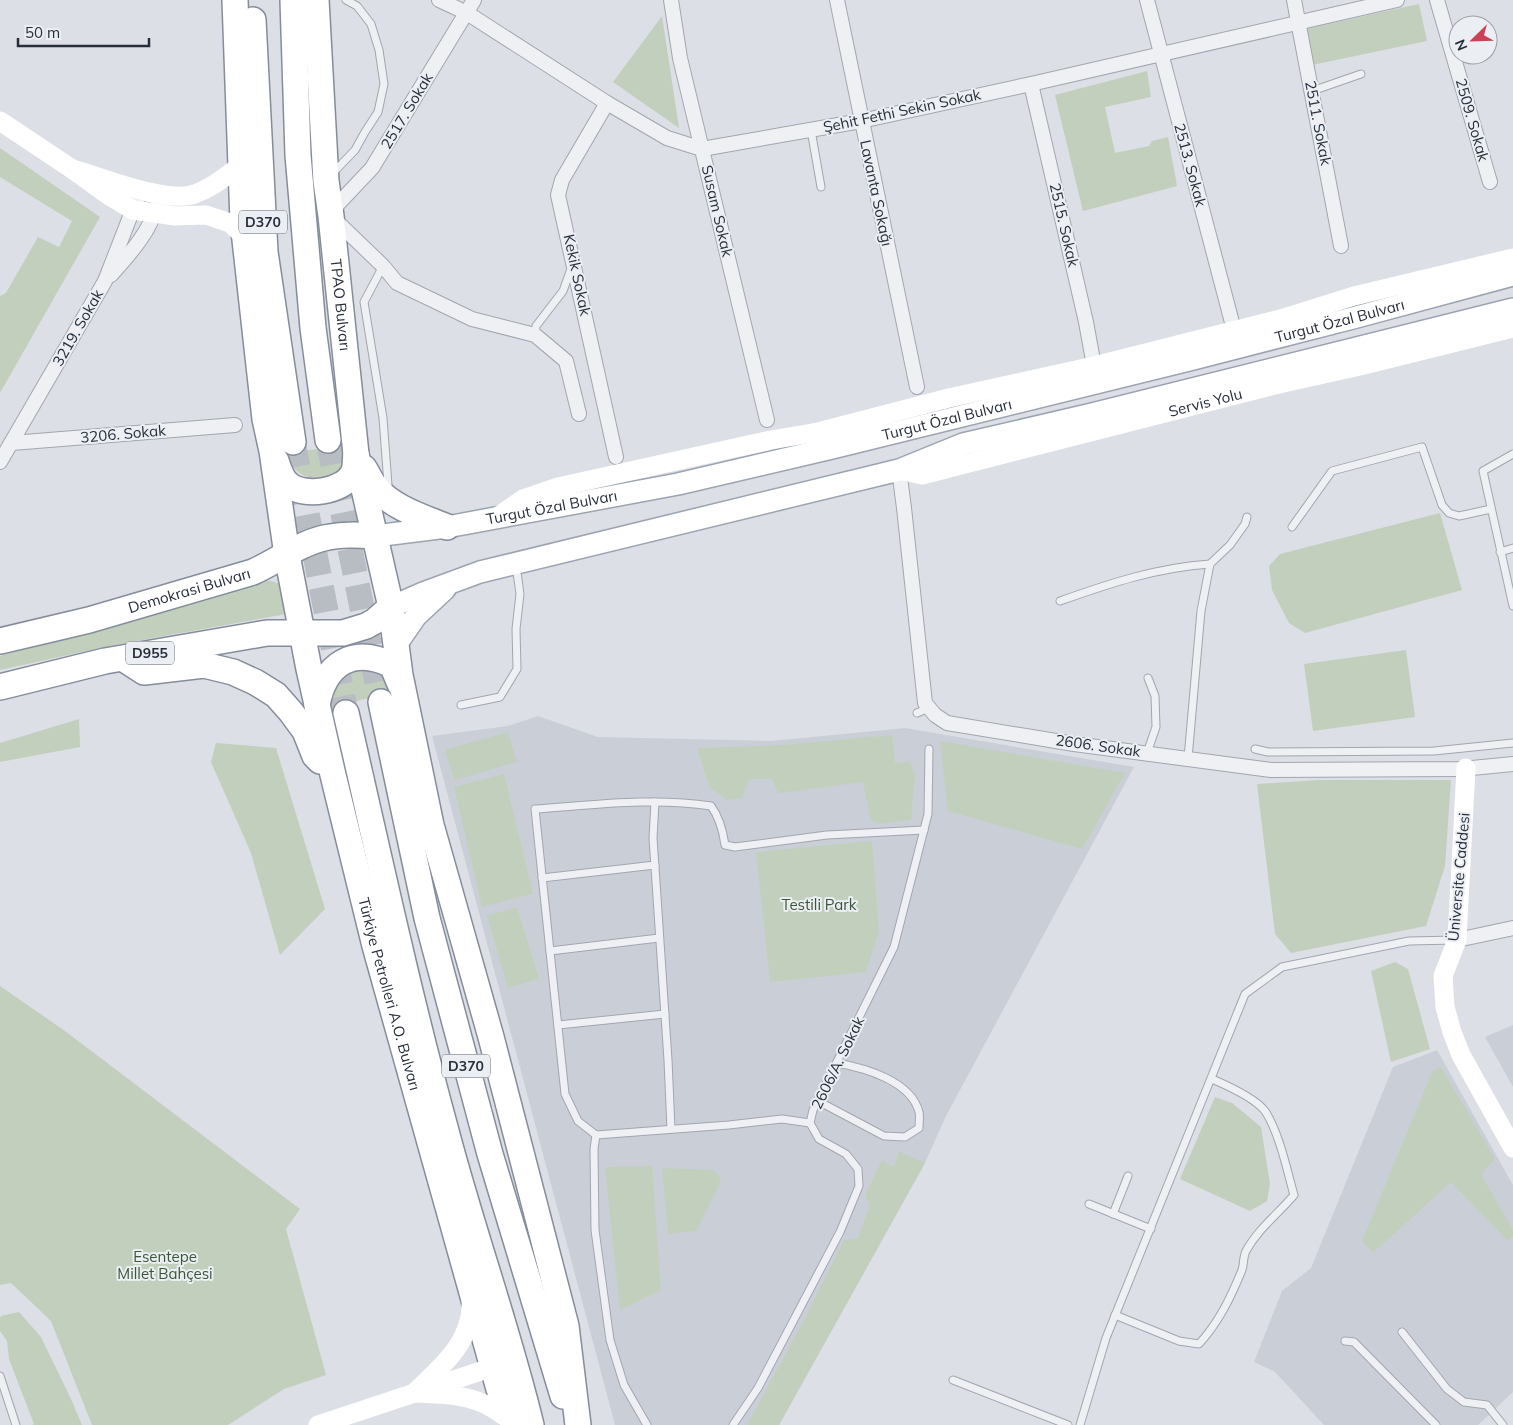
<svg xmlns="http://www.w3.org/2000/svg" width="1513" height="1425" font-family="Mulish,sans-serif">
<style>
.built{fill:#cacfd7}
.green{fill:#c2cfbd}
.lines{fill:none;stroke-linecap:round;stroke-linejoin:round}
.highway-tunnel{stroke:#b8bcc3;stroke-width:25;stroke-dasharray:25 12;stroke-linecap:butt}
.lane-casing{stroke:#a2a6af;stroke-width:9}
.street-casing{stroke:#a2a6af;stroke-width:16}
.primary-casing{stroke:#9ba4b1;stroke-width:24}
.highway-casing{stroke:#848d9c;stroke-width:28}
.lane{stroke:#eef0f4;stroke-width:7}
.street{stroke:#eef0f4;stroke-width:14}
.secondary{stroke:#fff;stroke-width:19}
.primary{stroke:#fff;stroke-width:21}
.highway{stroke:#fff;stroke-width:25}
.labels{text-anchor:middle;stroke-width:4;stroke-linejoin:round;paint-order:stroke}
.shield{fill:#ebeef3;stroke:#616872;stroke-width:1}
.shield-label{font-size:14px;font-weight:bold;fill:#262e3b}
.street-label{font-size:15px;fill:#262e3b;stroke:#ebeef3}
.park-label{font-size:15px;fill:#3a5634;stroke:#ebeef3}
</style>
<rect width="100%" height="100%" fill="#dcdfe5"/>
<g class="built">
<path d="M 538,716 L 598,737 L 771,741 L 905,728 L 1134,767 L 946,1116 L 925,1163 L 779,1425 L 615,1425 L 432,736 L 508,726 Z"/>
<path d="M 1513,1025 L 1513,1087 L 1485,1037 Z"/>
<path d="M 1437,1050 L 1513,1185 L 1513,1392 L 1478,1425 L 1324,1425 L 1275,1372 L 1254,1362 L 1282,1291 L 1311,1268 L 1393,1067 Z"/>
</g>
<g class="green">
<path d="M 1419,4 L 1427,41 L 1312,65 L 1305,29 Z"/>
<path d="M 662,16 L 679,128 L 613,82 Z"/>
<path d="M 1147,71 L 1151,97 L 1105,107 L 1115,153 L 1149,146 L 1152,141 L 1168,137 L 1177,186 L 1083,211 L 1055,95 Z"/>
<path d="M 0,148 L 100,217 L 0,393 L 0,296 L 6,293 L 38,237 L 59,247 L 72,221 L 0,177 Z"/>
<path d="M 349,445 C 347,452 346,462 341,467 C 331,481 308,482 296,470 C 291,466 288,459 286,453 Z"/>
<path d="M 1440,513 L 1462,590 L 1305,633 L 1289,623 L 1272,590 L 1269,566 L 1280,554 Z"/>
<path d="M 266,580 L 278,583 L 286,614 L 114,645 L 0,670 L 0,656 L 130,622 Z"/>
<path d="M 1406,650 L 1415,717 L 1313,731 L 1304,664 Z"/>
<path d="M 356,669 C 380,669 384,673 397,692 L 333,706 C 334,684 337,680 356,669 Z"/>
<path d="M 79,719 L 80,747 L 0,762 L 0,743 Z"/>
<path d="M 508,732 L 517,762 L 454,780 L 445,750 Z"/>
<path d="M 892,735 L 895,763 L 910,762 L 915,774 L 911,820 L 879,824 L 871,820 L 863,782 L 778,793 L 772,779 L 749,779 L 742,798 L 727,800 L 709,786 L 697,748 L 784,745 Z"/>
<path d="M 940,741 L 1125,773 L 1082,849 L 948,811 Z"/>
<path d="M 216,743 L 276,748 L 325,909 L 280,955 L 251,853 L 211,762 Z"/>
<path d="M 504,774 L 533,894 L 482,907 L 454,787 Z"/>
<path d="M 1318,780 L 1451,780 L 1445,866 L 1426,926 L 1291,953 L 1275,934 L 1257,784 Z"/>
<path d="M 872,841 L 879,931 L 866,972 L 770,982 L 756,852 Z"/>
<path d="M 517,907 L 539,979 L 508,988 L 487,916 Z"/>
<path d="M 1395,962 L 1408,969 L 1430,1049 L 1391,1062 L 1371,971 Z"/>
<path d="M 0,986 L 65,1031 L 300,1209 L 286,1229 L 326,1375 L 284,1389 L 228,1425 L 92,1425 L 51,1321 L 11,1283 L 0,1285 Z"/>
<path d="M 1441,1067 L 1495,1159 L 1481,1174 L 1513,1230 L 1513,1236 L 1508,1241 L 1451,1182 L 1373,1253 L 1362,1241 L 1433,1070 Z"/>
<path d="M 1215,1097 L 1232,1103 L 1261,1127 L 1270,1184 L 1267,1201 L 1250,1211 L 1180,1179 Z"/>
<path d="M 899,1151 L 925,1163 L 779,1425 L 747,1425 L 805,1318 L 844,1240 L 858,1238 L 870,1205 L 865,1195 L 882,1160 L 894,1167 Z"/>
<path d="M 652,1166 L 661,1290 L 620,1310 L 605,1167 Z"/>
<path d="M 662,1168 L 715,1170 L 721,1181 L 696,1231 L 668,1234 Z"/>
<path d="M 19,1312 L 41,1337 L 71,1399 L 82,1425 L 32,1425 L 34,1424 L 9,1359 L 7,1341 L 0,1331 L 0,1318 L 1,1316 Z"/>
</g>
<g class="lines">
<g class="highway-tunnel">
<path d="M 328,440 L 381,702"/>
<path d="M 293,442 L 346,713"/>
</g>
<g class="lane-casing">
<g id="lane">
<path d="M 1312,91 L 1361,74"/>
<path d="M 811,130 L 821,187"/>
<path d="M 331,175 L 355,150 L 365,132 L 378,112 L 384,84 L 379,50 L 371,24 L 357,6 L 346,0"/>
<path d="M 383,266 L 364,302 L 383,418 L 388,485 L 387,491"/>
<path d="M 535,335 L 536,326 L 563,291 L 572,266"/>
<path d="M 1513,454 L 1483,471 L 1513,606"/>
<path d="M 1292,527 L 1332,471 L 1422,447 L 1442,505 L 1449,513 L 1459,516 L 1491,509"/>
<path d="M 1500,552 L 1513,548"/>
<path d="M 1060,601 C 1111,583 1155,568 1210,564"/>
<path d="M 461,705 L 500,697 L 517,669 L 516,629 L 520,594 L 516,565"/>
<path d="M 917,713 L 924,710 L 925,704"/>
<path d="M 1255,749 L 1268,752 L 1434,751 L 1513,743"/>
<path d="M 1147,753 L 1156,727 L 1155,696 L 1148,678"/>
<path d="M 1188,758 L 1201,611 L 1210,564 L 1230,545 L 1245,524 L 1247,517"/>
<path d="M 655,802 L 653,838 L 668,1060 L 671,1129"/>
<path d="M 542,878 L 655,865"/>
<path d="M 550,951 L 659,938"/>
<path d="M 558,1025 L 665,1014"/>
<path d="M 818,1101 L 884,1136 L 905,1137 L 919,1128 C 919,1123 920,1116 919,1112 C 911,1081 865,1068 837,1063"/>
<path d="M 810,1123 L 782,1119 L 729,1125 L 596,1135 L 578,1121 L 565,1094 L 535,809 C 594,805 653,797 711,806 C 720,818 723,831 725,845 L 735,847 L 827,835 L 924,830"/>
<path d="M 596,1135 L 594,1149 L 595,1230 L 610,1340 L 624,1385 L 647,1425"/>
<path d="M 1089,1204 L 1151,1229"/>
<path d="M 1113,1214 L 1128,1176"/>
<path d="M 1115,1315 L 1179,1341 L 1199,1344 C 1219,1322 1231,1297 1242,1270 C 1244,1264 1243,1257 1246,1251 C 1258,1229 1278,1214 1294,1195 C 1287,1170 1279,1132 1265,1111 C 1255,1098 1226,1085 1212,1079"/>
<path d="M 1402,1332 L 1447,1389 L 1464,1402 L 1487,1405 L 1503,1425"/>
<path d="M 1345,1341 L 1354,1342 L 1436,1425"/>
<path d="M 0,1376 L 16,1425"/>
<path d="M 953,1380 L 1068,1425"/>
<path d="M 733,1425 L 758,1388 L 840,1232 L 859,1186 L 858,1169 L 846,1154 L 819,1139 L 810,1123 L 813,1110 L 894,947 L 928,814 L 929,749"/>
<path d="M 1080,1425 L 1106,1338 L 1245,994 L 1282,967 L 1409,941 L 1456,940"/>
</g>
</g>
<g class="street-casing">
<g id="street">
<path d="M 439,0 L 467,13 L 607,103 L 667,138 L 702,149 L 861,121 L 1031,84 L 1397,0"/>
<path d="M 474,0 L 372,168 L 338,204 L 331,216 L 383,266 L 397,283 L 472,319 L 535,335 L 566,361 L 579,414"/>
<path d="M 671,0 L 680,58 L 767,420"/>
<path d="M 837,0 L 917,387"/>
<path d="M 1147,0 L 1234,330"/>
<path d="M 1294,0 L 1341,246"/>
<path d="M 1437,0 L 1490,182"/>
<path d="M 1031,84 L 1086,322 L 1094,366"/>
<path d="M 607,103 L 562,180 L 558,195 L 616,457"/>
<path d="M 111,275 C 127,257 152,230 156,206"/>
<path d="M 12,443 L 235,425"/>
<path d="M 0,462 L 105,281 L 137,199 L 145,190"/>
<path d="M 899,470 L 904,508 L 925,703 L 935,715 L 947,723 L 1074,744 L 1271,770 L 1462,769 L 1513,764"/>
<path d="M 1457,940 L 1513,928"/>
</g>
</g>
<g class="primary-casing">
<g id="primary">
<path id="s2" d="M 375,536 L 447,527 L 678,484 L 832,448 L 1193,359 L 1353,318 L 1513,275"/>
<path d="M 391,607 L 423,593 L 480,572 L 899,470 L 963,444 L 1092,414 L 1513,309"/>
<path d="M 396,645 L 416,616 L 445,589"/>
</g>
</g>
<g class="highway-casing">
<g id="highway">
<path id="s3" d="M 235,0 L 243,222 L 265,419 L 272,451 L 287,555 L 309,669 L 333,775 L 375,946 L 499,1389 L 515,1425"/>
<path d="M 293,0 L 298,155 L 313,328 L 328,440"/>
<path id="s4" d="M 316,0 L 326,181 L 331,216 L 356,454 L 391,607 L 400,675 L 431,825 L 491,1037 L 566,1326 L 578,1425"/>
<path d="M 253,20 L 265,252 L 293,442"/>
<path d="M 276,461 C 279,469 281,478 288,484 C 303,498 344,492 353,473 C 356,468 355,459 356,454"/>
<path d="M 364,468 C 368,474 371,482 376,488 C 393,508 423,517 447,527"/>
<path id="s5" d="M 0,641 L 89,620 L 253,572 C 277,561 299,544 324,538 C 341,534 358,535 375,536"/>
<path d="M 124,659 L 144,672 L 204,665 L 233,672 L 255,682 L 276,695 L 291,712 L 305,731 L 315,756 L 320,761"/>
<path d="M 0,687 L 105,661 L 267,633 L 343,633 L 366,626 L 375,621 L 391,607"/>
<path d="M 381,702 L 427,918 L 490,1154 L 563,1396"/>
<path d="M 317,705 C 325,663 353,646 392,665 L 400,684"/>
<path d="M 346,713 C 378,852 408,993 446,1131 C 472,1230 507,1326 531,1425"/>
</g>
</g>
<use href="#lane" class="lane"/>
<use href="#street" class="street"/>
<g class="secondary">
<path d="M 0,121 L 72,169"/>
<path d="M 241,165 C 226,176 213,187 195,194 C 166,204 102,177 72,169 L 108,195 L 133,210 L 175,216 L 206,215 L 230,223 L 245,237"/>
<path id="s1" d="M 899,470 L 922,475 L 1279,384 L 1360,366 L 1513,328"/>
<path d="M 497,517 L 523,499 L 558,487 L 771,440 L 818,432 L 949,398 L 1094,366 L 1284,318 L 1354,296 L 1513,258"/>
<path d="M 1466,768 L 1457,940 L 1443,976 L 1445,1007 L 1452,1032 L 1461,1055 L 1513,1148"/>
<path d="M 471,1299 C 474,1341 441,1367 414,1393 C 440,1394 470,1394 492,1408 C 500,1412 507,1419 515,1424"/>
<path d="M 318,1425 L 493,1367"/>
</g>
<use href="#primary" class="primary"/>
<use href="#highway" class="highway"/>
</g>
<g class="labels">
<g class="shield">
<rect x="239" y="210.5" width="48" height="23" rx="4"/>
<rect x="126" y="641.5" width="48" height="23" rx="4"/>
<rect x="442" y="1054.5" width="48" height="23" rx="4"/>
</g>
<g class="shield-label">
<text x="263" y="227">D370</text>
<text x="150" y="658">D955</text>
<text x="466" y="1071">D370</text>
</g>
<g class="street-label">
<text transform="translate(407 111) rotate(-59)" y="5">2517. Sokak</text>
<text transform="translate(902 111) rotate(-12)" y="5">Şehit Fethi Sekin Sokak</text>
<text transform="translate(1472 120) rotate(74)" y="5">2509. Sokak</text>
<text transform="translate(1318 123) rotate(79)" y="5">2511. Sokak</text>
<text transform="translate(1190 165) rotate(75)" y="5">2513. Sokak</text>
<text transform="translate(876 193) rotate(78)" y="5">Lavanta Sokağı</text>
<text transform="translate(717 211) rotate(77)" y="5">Susam Sokak</text>
<text transform="translate(1064 225) rotate(77)" y="5">2515. Sokak</text>
<text transform="translate(577 275) rotate(78)" y="5">Kekik Sokak</text>
<text dy="5" stroke="none"><textPath href="#s4" startOffset="306">TPAO Bulvarı</textPath></text>
<text dy="5" stroke="none"><textPath href="#s2" startOffset="989">Turgut Özal Bulvarı</textPath></text>
<text transform="translate(78 328) rotate(-60)" y="5">3219. Sokak</text>
<text dy="5" stroke="none"><textPath href="#s1" startOffset="316">Servis Yolu</textPath></text>
<text dy="5" stroke="none"><textPath href="#s2" startOffset="584">Turgut Özal Bulvarı</textPath></text>
<text transform="translate(123 434) rotate(-5)" y="5">3206. Sokak</text>
<text dy="5" stroke="none"><textPath href="#s2" startOffset="179">Turgut Özal Bulvarı</textPath></text>
<text dy="5" stroke="none"><textPath href="#s5" startOffset="196">Demokrasi Bulvarı</textPath></text>
<text transform="translate(1098 746) rotate(8)" y="5">2606. Sokak</text>
<text transform="translate(1459 877) rotate(-85)" y="5">Üniversite Caddesi</text>
<text dy="5" stroke="none"><textPath href="#s3" startOffset="1009">Türkiye Petrolleri A.O. Bulvarı</textPath></text>
<text transform="translate(838 1063) rotate(-64)" y="5">2606/A. Sokak</text>
</g>
<g class="park-label">
<text x="819" y="910">Testili Park</text>
<text x="165" y="1262">Esentepe<tspan x="165" dy="17">Millet Bahçesi</tspan></text>
</g>
</g>
<g transform="translate(1473 40) rotate(247)"><circle r="24" fill="#ebeef3" stroke="#9ca1a9"/>
<path d="M0-4L9 19L0 12L-9 19Z" fill="#c94256"/>
<text y="-8" font-size="14" font-weight="bold" text-anchor="middle" fill="#262e3b">N</text>
</g>
<path d="M18 38v8h131v-8" fill="none" stroke="#262e3b" stroke-width="2.5"/>
<text x="25" y="38" font-size="15" fill="#262e3b" stroke="#ebeef3" stroke-width="4" paint-order="stroke">50 m</text>
</svg>
